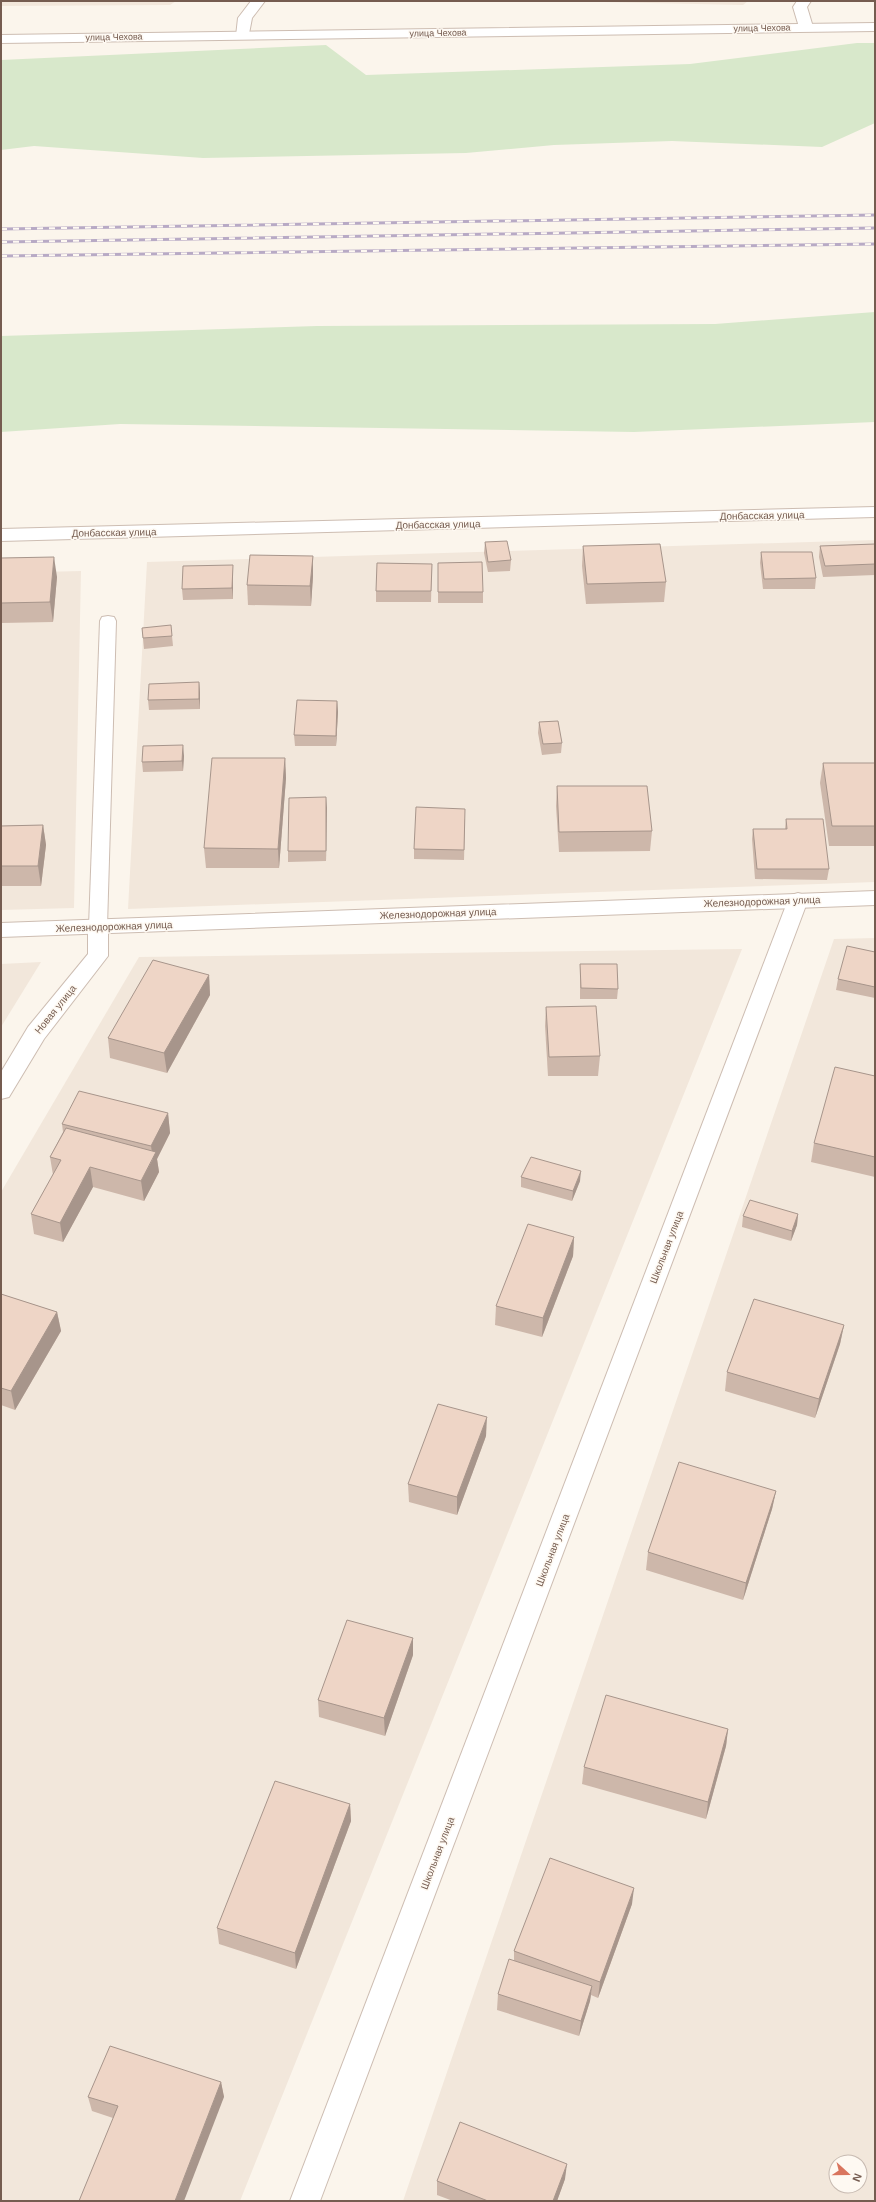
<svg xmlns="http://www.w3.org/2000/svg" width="876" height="2202" font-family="Helvetica,sans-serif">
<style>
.residential{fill:#f2e7db;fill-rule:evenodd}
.green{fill:#d8e8cb}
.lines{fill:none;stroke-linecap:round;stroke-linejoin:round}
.service-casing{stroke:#cdbdb2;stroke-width:2}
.minor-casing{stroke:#cdbdb2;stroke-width:2}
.tertiary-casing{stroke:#cdbdb2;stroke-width:2}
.service{fill:#fff;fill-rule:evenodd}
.minor{fill:#fff;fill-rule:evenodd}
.tertiary{fill:#fff;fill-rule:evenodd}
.rail-casing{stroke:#b8aac5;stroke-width:3}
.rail{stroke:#fef9f2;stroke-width:2;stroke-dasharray:6;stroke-linecap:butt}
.wall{fill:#cdb7aa}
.shaded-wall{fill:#a7958b}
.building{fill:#eed5c6;stroke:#a7958b}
.labels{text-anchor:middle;stroke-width:3;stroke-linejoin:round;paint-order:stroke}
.far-street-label{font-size:9px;fill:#755c50;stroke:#fef9f2}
.street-label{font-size:10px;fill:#755c50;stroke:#fef9f2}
</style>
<rect width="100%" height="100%" fill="#fbf5ec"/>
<g class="residential">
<path d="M 1,1 L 176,1 L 170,5 L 1,6 Z"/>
<path d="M 557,1 L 748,1 L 743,5 Z"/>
<path d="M 875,540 L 875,882 L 128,909 L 147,562 Z"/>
<path d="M 81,571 L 74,908 L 1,910 L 1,573 Z"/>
<path d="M 875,938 L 875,2201 L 403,2201 L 834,939 ZM 836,2162 L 860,2162 L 860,2186 L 836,2186 Z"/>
<path d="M 742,949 L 240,2201 L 1,2201 L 1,1192 L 139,957 Z"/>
<path d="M 41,962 L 1,1027 L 1,964 Z"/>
</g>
<g class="green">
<path d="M 857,43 L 875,43 L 875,123 L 822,147 L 672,141 L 554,145 L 466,153 L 203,158 L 34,146 L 1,150 L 1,60 L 326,45 L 366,75 L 690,64 Z"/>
<path d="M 875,312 L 875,422 L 634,432 L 120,424 L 1,432 L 1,336 L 317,326 L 715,324 Z"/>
</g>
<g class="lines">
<g class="service-casing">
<path id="service" d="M 108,616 L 114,617 L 116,621 L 107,927 L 105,932 L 98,934 L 91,932 L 89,927 L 100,621 L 102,617 Z"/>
</g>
<g class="minor-casing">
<g id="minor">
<path d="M 251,1 L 265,1 L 252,18 L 248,39 L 238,39 L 236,36 L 238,18 Z"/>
<path d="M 797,1 L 811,1 L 807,7 L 813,27 L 811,30 L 806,31 L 799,27 L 793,7 Z"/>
<path d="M 875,507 L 875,517 L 1,541 L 1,529 Z"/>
<path d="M 798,893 L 805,895 L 808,900 L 320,2201 L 290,2201 L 788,900 L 791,895 Z"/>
<path d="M 98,920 L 105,922 L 108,927 L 108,956 L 44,1039 L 9,1097 L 1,1099 L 1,1072 L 28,1027 L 88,954 L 88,927 L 91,922 Z"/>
</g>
</g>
<g class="tertiary-casing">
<g id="tertiary">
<path d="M 875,23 L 875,31 L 1,43 L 1,35 Z"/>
<path d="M 875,891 L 875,905 L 1,937 L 1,923 Z"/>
</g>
</g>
<use href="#service" class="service"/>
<use href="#minor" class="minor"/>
<use href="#tertiary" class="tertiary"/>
<g class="rail-casing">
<g id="rail">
<path d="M 1,229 L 875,215"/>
<path d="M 1,242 L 875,228"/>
<path d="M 1,256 L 875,244"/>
</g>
</g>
<use href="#rail" class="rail"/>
</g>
<g class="wall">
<path d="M 485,542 L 511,560 L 510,571 L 488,572 L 484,553 Z"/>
<path d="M 875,544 L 875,575 L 823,577 L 819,557 L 820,546 Z"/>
<path d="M 583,546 L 666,582 L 664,602 L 586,604 L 582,566 Z"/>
<path d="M 761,552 L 816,578 L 815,589 L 763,589 L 760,563 Z"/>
<path d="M 313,556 L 313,576 L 311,606 L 248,605 L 247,585 Z"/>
<path d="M 1,558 L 57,577 L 53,622 L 1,623 Z"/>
<path d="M 438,563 L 483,592 L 483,603 L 438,603 Z"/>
<path d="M 432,564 L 431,602 L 376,602 L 376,591 Z"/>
<path d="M 233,576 L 233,599 L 183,600 L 182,589 Z"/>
<path d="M 142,628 L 172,636 L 173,646 L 144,649 Z"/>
<path d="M 199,682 L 200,693 L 200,709 L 149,710 L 148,700 Z"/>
<path d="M 337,701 L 338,712 L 336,746 L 295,746 L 294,735 Z"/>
<path d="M 539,722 L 562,743 L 561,753 L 542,755 L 538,733 Z"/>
<path d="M 184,756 L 183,771 L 143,772 L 142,762 Z"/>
<path d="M 285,758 L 286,778 L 279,868 L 206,868 L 204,848 Z"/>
<path d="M 823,763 L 875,763 L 875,846 L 829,846 L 820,783 Z"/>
<path d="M 557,786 L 652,831 L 650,851 L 559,852 L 556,806 Z"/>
<path d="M 326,797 L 326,861 L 288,862 L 288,851 Z"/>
<path d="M 465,819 L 464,860 L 414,859 L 414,849 Z"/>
<path d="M 786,819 L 829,869 L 827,880 L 755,879 L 752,839 L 753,829 L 785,829 Z"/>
<path d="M 43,825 L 46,845 L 41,886 L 1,886 L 1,826 Z"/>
<path d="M 875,952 L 875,998 L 836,990 L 838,979 Z"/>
<path d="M 580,964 L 618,989 L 617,999 L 580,999 Z"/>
<path d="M 209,975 L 210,995 L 167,1073 L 110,1058 L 108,1038 Z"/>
<path d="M 546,1007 L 600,1056 L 598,1076 L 548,1076 L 545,1026 Z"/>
<path d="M 875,1076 L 875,1177 L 811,1162 L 814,1143 Z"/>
<path d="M 168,1113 L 170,1133 L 157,1159 L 159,1172 L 144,1201 L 93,1187 L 63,1242 L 34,1234 L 31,1214 L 53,1175 L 50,1157 L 63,1132 L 62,1124 Z"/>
<path d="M 521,1177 L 580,1181 L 572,1201 L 521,1187 Z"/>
<path d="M 798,1214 L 797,1225 L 791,1241 L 742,1227 L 743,1216 Z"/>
<path d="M 574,1237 L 573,1256 L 542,1337 L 495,1325 L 496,1306 Z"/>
<path d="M 1,1294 L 57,1312 L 61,1331 L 15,1410 L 1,1405 Z"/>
<path d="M 844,1325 L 840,1344 L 815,1418 L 725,1391 L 727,1372 Z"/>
<path d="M 486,1436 L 457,1515 L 409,1502 L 408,1484 Z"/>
<path d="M 776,1491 L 772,1509 L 743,1600 L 646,1570 L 648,1552 Z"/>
<path d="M 413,1638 L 413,1655 L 385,1736 L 319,1717 L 318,1700 Z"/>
<path d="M 728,1729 L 726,1746 L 706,1819 L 582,1784 L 584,1767 Z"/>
<path d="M 350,1804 L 351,1821 L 296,1969 L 219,1944 L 217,1928 Z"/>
<path d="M 632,1904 L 598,1998 L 591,1995 L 590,2001 L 579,2036 L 497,2010 L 498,1994 L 514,1960 L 514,1951 Z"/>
<path d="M 221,2082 L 224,2097 L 113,2118 L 92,2111 L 88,2097 Z"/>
<path d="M 565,2179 L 557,2201 L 453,2201 L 437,2195 L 437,2181 Z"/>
</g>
<g class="shaded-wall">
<path d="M 313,556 L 313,576 L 311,606 L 310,586 Z"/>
<path d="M 54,557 L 57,577 L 53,622 L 50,602 Z"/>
<path d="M 233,565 L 233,599 L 232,588 Z"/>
<path d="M 199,682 L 200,693 L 200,709 L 199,699 Z"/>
<path d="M 337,701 L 338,712 L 336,746 L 336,736 Z"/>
<path d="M 183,745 L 184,756 L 183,771 L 182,761 Z"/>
<path d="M 285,758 L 286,778 L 279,868 L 278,849 Z"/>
<path d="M 326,797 L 327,808 L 326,861 Z"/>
<path d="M 43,825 L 46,845 L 41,886 L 38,866 Z"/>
<path d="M 209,975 L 210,995 L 167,1073 L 164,1053 Z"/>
<path d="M 168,1113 L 170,1133 L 157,1159 L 159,1172 L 144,1201 L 141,1181 L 153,1159 L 151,1146 Z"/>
<path d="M 90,1167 L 93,1187 L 63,1242 L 60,1223 Z"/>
<path d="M 581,1171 L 580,1181 L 572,1201 L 573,1191 Z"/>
<path d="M 798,1214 L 797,1225 L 791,1241 L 792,1231 Z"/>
<path d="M 574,1237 L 573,1256 L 542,1337 L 543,1318 Z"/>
<path d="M 57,1312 L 61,1331 L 15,1410 L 11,1391 Z"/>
<path d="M 844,1325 L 840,1344 L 815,1418 L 819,1399 Z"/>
<path d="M 487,1417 L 486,1436 L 457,1515 L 457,1497 Z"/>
<path d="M 776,1491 L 772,1509 L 743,1600 L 746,1583 Z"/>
<path d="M 413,1638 L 413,1655 L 385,1736 L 384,1718 Z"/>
<path d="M 728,1729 L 726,1746 L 706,1819 L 708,1802 Z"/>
<path d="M 350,1804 L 351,1821 L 296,1969 L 295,1953 Z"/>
<path d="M 634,1888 L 632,1904 L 598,1998 L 600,1982 Z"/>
<path d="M 592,1986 L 590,2001 L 579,2036 L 581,2021 Z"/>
<path d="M 221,2082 L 224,2097 L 184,2201 L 175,2201 Z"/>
<path d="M 567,2164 L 565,2179 L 557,2201 L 553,2201 Z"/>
</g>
<g class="building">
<path d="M 507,541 L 511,560 L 488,562 L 485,542 Z"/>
<path d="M 660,544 L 666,582 L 587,584 L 583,546 Z"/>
<path d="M 875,544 L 875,564 L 825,566 L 820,546 Z"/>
<path d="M 761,552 L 812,552 L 816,578 L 764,579 Z"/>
<path d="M 250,555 L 313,556 L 310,586 L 247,585 Z"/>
<path d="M 54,557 L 50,602 L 1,603 L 1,558 Z"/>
<path d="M 482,562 L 483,592 L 438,592 L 438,563 Z"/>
<path d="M 377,563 L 432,564 L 431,591 L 376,591 Z"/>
<path d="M 233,565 L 232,588 L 182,589 L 183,566 Z"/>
<path d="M 171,625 L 172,636 L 143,638 L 142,628 Z"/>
<path d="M 199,682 L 199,699 L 148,700 L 149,684 Z"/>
<path d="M 297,700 L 337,701 L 336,736 L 294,735 Z"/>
<path d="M 558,721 L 562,743 L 543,744 L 539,722 Z"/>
<path d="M 183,745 L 182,761 L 142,762 L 143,746 Z"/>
<path d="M 212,758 L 285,758 L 278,849 L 204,848 Z"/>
<path d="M 823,763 L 875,763 L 875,826 L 832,826 Z"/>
<path d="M 557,786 L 647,786 L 652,831 L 559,832 Z"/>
<path d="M 326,797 L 326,851 L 288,851 L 289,798 Z"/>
<path d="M 416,807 L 465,809 L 464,850 L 414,849 Z"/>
<path d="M 786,819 L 823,819 L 829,869 L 757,869 L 753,829 L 787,829 Z"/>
<path d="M 43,825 L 38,866 L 1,866 L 1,826 Z"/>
<path d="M 847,946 L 875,952 L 875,987 L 838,979 Z"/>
<path d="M 153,960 L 209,975 L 164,1053 L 108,1038 Z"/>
<path d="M 580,964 L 617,964 L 618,989 L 581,988 Z"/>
<path d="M 596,1006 L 600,1056 L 549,1057 L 546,1007 Z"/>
<path d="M 835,1067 L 875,1076 L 875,1157 L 814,1143 Z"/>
<path d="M 79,1091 L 168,1113 L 151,1146 L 62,1124 Z"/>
<path d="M 66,1128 L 156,1152 L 141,1181 L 90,1167 L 60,1223 L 31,1214 L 61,1160 L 50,1157 Z"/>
<path d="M 531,1157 L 581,1171 L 573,1191 L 521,1177 Z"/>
<path d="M 750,1200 L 798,1214 L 792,1231 L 743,1216 Z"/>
<path d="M 528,1224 L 574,1237 L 543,1318 L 496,1306 Z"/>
<path d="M 1,1294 L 57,1312 L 11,1391 L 1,1388 Z"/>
<path d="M 754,1299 L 844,1325 L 819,1399 L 727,1372 Z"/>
<path d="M 438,1404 L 487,1417 L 457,1497 L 408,1484 Z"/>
<path d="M 679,1462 L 776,1491 L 746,1583 L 648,1552 Z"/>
<path d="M 347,1620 L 413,1638 L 384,1718 L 318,1700 Z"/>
<path d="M 606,1695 L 728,1729 L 708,1802 L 584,1767 Z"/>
<path d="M 275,1781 L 350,1804 L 295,1953 L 217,1928 Z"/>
<path d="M 550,1858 L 634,1888 L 600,1982 L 514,1951 Z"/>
<path d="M 509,1959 L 592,1986 L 581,2021 L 498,1994 Z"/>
<path d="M 110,2046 L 221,2082 L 175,2201 L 79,2201 L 118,2106 L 88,2097 Z"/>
<path d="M 460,2122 L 567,2164 L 553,2201 L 488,2201 L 437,2181 Z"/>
</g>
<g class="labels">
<g class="far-street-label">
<text transform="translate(762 28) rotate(-1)" y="3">улица Чехова</text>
<text transform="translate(438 33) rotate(-1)" y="3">улица Чехова</text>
<text transform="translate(114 37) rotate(-1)" y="3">улица Чехова</text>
</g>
<g class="street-label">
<text transform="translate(762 515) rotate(-1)" y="4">Донбасская улица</text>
<text transform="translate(438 524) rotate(-1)" y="4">Донбасская улица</text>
<text transform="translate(114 532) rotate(-1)" y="4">Донбасская улица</text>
<text transform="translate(762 901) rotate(-2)" y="4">Железнодорожная улица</text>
<text transform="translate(438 913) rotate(-2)" y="4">Железнодорожная улица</text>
<text transform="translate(114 926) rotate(-2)" y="4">Железнодорожная улица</text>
<text transform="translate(55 1009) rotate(-51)" y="4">Новая улица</text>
<text transform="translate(666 1247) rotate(-69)" y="4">Школьная улица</text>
<text transform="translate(552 1550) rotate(-69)" y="4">Школьная улица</text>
<text transform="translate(437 1853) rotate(-69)" y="4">Школьная улица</text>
</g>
</g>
<rect width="876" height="2202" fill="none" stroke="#755c50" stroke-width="4"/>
<g transform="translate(848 2174) rotate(111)"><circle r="19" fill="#fef9f2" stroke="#c7bab1"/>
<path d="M0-3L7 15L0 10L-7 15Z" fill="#d9755e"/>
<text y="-6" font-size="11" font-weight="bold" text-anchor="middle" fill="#755c50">N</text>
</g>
</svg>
